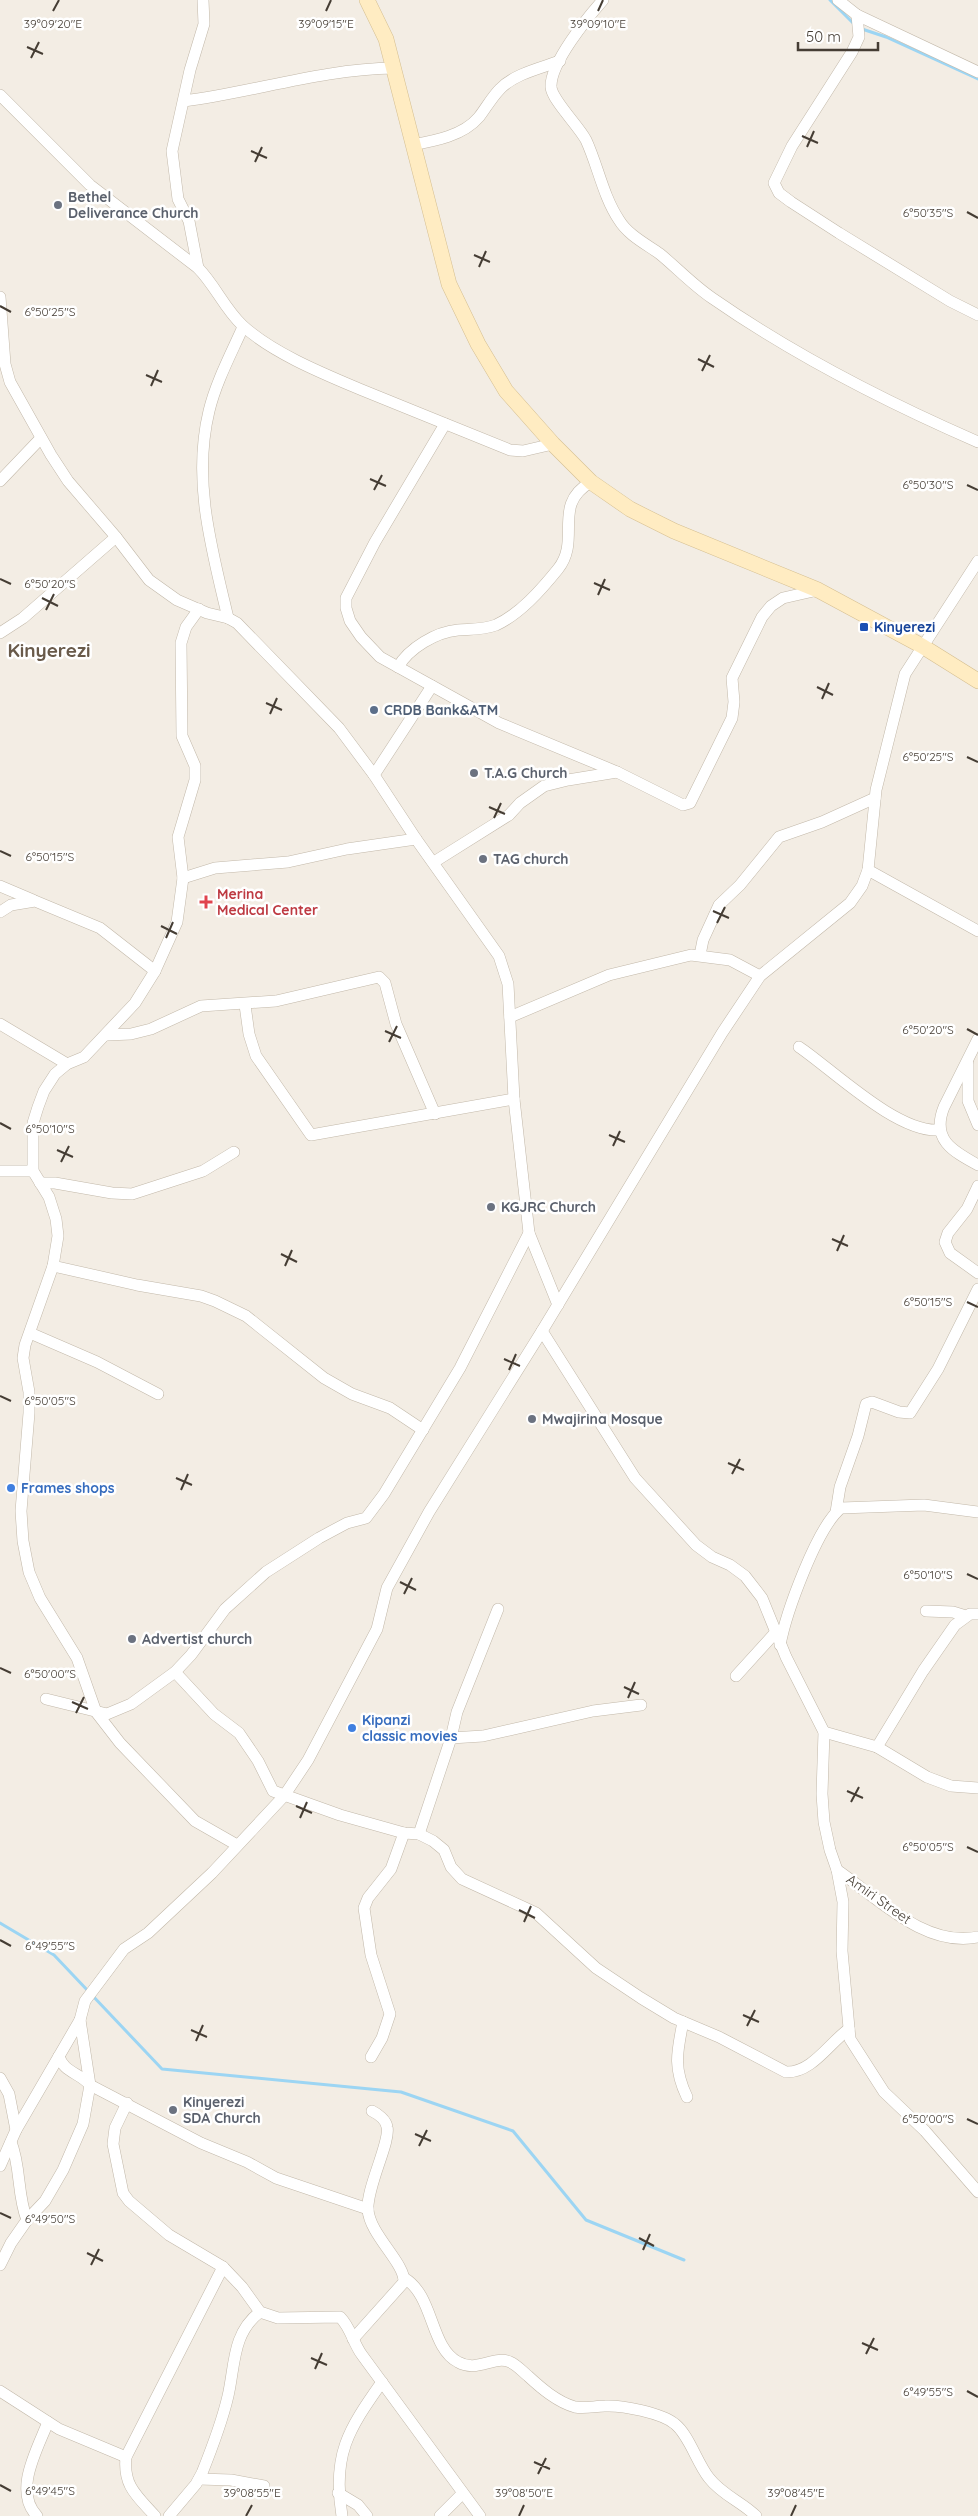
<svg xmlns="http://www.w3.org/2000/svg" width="978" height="2516" font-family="Quicksand,sans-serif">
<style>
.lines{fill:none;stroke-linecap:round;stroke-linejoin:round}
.stream{stroke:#9cd5f3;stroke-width:3}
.street-casing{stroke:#c2b8a9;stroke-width:12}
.secondary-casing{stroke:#d5bf91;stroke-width:16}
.street{stroke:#fff;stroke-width:11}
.secondary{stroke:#ffecc2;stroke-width:15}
.ticks{fill:none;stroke:#453d34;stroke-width:2}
.worship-dot{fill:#6b7280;stroke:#fff;stroke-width:2}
.transit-dot{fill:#1a4fb4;stroke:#fff;stroke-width:2}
.service-dot{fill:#5c6f8a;stroke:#fff;stroke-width:2}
.health-dot{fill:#e0444e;stroke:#fff;stroke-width:2}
.shop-dot{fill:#3f7fe0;stroke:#fff;stroke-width:2}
.labels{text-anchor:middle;stroke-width:5;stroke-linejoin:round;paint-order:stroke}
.worship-label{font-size:14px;font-weight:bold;fill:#5b616d;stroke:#fff;text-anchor:start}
.transit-label{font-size:14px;font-weight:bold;fill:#164399;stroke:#fff;text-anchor:start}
.service-label{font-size:14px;font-weight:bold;fill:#4e5e75;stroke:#fff;text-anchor:start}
.health-label{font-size:14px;font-weight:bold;fill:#be3a42;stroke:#fff;text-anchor:start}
.shop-label{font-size:14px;font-weight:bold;fill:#366cbe;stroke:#fff;text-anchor:start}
.street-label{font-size:14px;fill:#453d34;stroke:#fff}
.district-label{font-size:19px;font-weight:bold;fill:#695a4a;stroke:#fff}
.ticks-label{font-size:12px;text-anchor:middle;fill:#453d34;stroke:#fff;stroke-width:5;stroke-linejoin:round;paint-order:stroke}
</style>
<rect width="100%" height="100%" fill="#f3ede4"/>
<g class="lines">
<g class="stream">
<path d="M 830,0 L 854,24"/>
<path d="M 862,29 L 886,37 L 978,79"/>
<path d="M 0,1923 L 54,1955 L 162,2069 L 401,2092 L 513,2131 L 586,2220 L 684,2260"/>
</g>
<g class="street-casing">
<g id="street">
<path d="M 603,0 C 588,17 550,63 551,87 C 552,100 578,125 586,140 C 598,166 603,196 619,220 C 628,235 646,244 660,254 C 677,268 693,285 712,298 C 794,355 886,402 978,442"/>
<path d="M 838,0 L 857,15 L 978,72"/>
<path d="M 857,15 L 859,37 L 852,52 L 792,146 L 774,183 L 779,193 L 791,202 L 839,233 L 950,301 L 978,315"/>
<path d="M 0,95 L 90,185 L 198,268 C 215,285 224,308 242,325 C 272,353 324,374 362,390 C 411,410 461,430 510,450 L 523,451 L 553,444"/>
<path d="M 184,101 C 254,92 322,69 394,68"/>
<path d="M 412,145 C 434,141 463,136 479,117 C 486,108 492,97 500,89 C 514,74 541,68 560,61"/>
<path d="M 198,268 L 189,221 L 178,199 L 172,151 L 190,70 L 204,24 L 203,0"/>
<path d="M 0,297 L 5,364 L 10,382 L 51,455 L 68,481 L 116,537 L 149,580 L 177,600 L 207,613 L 228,618 L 237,623 L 339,728 L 374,775 L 416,839 L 499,956 L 508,984 L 514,1099 L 529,1233 L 558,1305"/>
<path d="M 445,424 L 375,542 L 346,598 L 346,608 L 350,621 L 361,637 L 380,657 L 499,723 L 617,772 L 683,805 L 690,803 L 732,718 L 734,702 L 732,678 L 762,617 L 771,606 L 783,598 L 818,590"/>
<path d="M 0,481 L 41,438"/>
<path d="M 199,609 L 186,627 L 181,643 L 182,736 L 195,766 L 195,780 L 178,837 L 183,878 L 177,922 L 155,971 L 135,1003 L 84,1057 L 67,1064 L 55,1074 L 44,1091 L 38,1107 L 33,1123 L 33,1171 L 49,1197 L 56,1219 L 58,1236 L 53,1266 L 25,1345 L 23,1358 L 29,1392 L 29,1413 L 21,1511 L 23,1541 L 29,1572 L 40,1598 L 77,1658 L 96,1712 L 120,1743 L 195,1821 L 237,1845"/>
<path d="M 228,618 C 212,550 192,481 209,411 C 216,382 231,354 243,327"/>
<path d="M 0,633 L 23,618 L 116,537"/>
<path d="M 398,667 C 409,648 436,632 458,630 C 471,629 483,630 496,625 C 520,614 541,590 558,569 C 582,539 551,505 591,482"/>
<path d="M 374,775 L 432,686"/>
<path d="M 434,862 L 509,815 L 520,803 L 544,786 L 568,780 L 617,772"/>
<path d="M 868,870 L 978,931"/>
<path d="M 183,878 L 215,868 L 288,862 L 347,849 L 416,839"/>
<path d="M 0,886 L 33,900"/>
<path d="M 0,912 L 11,905 L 35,901 L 100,928 L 155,971"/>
<path d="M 700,955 L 703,940 L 719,905 L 740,885 L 779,837 L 822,822 L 875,798"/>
<path d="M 245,1005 L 249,1034 L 256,1056 L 311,1135 L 514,1099"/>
<path d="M 510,1017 L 609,975 L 691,955 L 730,960 L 760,976"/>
<path d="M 0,1024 L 67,1064"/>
<path d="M 107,1035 L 131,1034 L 151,1029 L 201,1006 L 276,1001 L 379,977 L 385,983 L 396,1024 L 435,1114"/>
<path d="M 978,1039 L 944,1107 C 931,1139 952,1151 978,1165"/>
<path d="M 799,1047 C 833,1070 897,1133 939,1130"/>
<path d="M 968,1064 L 968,1101 L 978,1125"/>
<path d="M 0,1171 L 33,1171"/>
<path d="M 40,1183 L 55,1183 L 112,1193 L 132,1194 L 203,1171 L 234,1152"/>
<path d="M 978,1186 L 967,1209 L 948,1233 L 945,1242 L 950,1253 L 978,1273"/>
<path d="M 53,1266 L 137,1285 L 201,1296 L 215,1301 L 246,1316 L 324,1378 L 352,1394 L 390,1408 L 423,1430"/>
<path d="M 542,1331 L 635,1478 L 696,1545 L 712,1557 L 730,1565 L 745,1576 L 762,1598 L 786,1657 L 824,1732 L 822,1794 L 824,1822 L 830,1850 L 837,1870 L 843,1902 L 842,1951 L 850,2039 L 884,2092 L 925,2131 L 978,2192"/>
<path d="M 30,1333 L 97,1362 L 158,1394"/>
<path d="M 836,1512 L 840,1487 L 858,1436 L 866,1404 L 872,1402 L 899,1412 L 910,1413 L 938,1369 L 978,1289"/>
<path d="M 926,1611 L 953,1612 L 966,1616"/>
<path d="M 780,1645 C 786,1613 817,1527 841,1508 L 924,1505 L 978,1512"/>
<path d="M 175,1672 L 214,1714 L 239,1733 L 258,1761 L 273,1791 L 340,1815 L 404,1833 L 419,1834 L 433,1841 L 444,1850 L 451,1867 L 462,1879 L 536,1913 L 596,1968 L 641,1998 L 674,2018 L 719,2037 L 786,2072 C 812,2073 829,2043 849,2029"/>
<path d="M 736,1676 L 775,1633"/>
<path d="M 46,1699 L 107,1714 L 131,1704 L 175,1672 L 191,1655 L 225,1609 L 266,1572 L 319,1538 L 347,1523 L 366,1518 L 384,1494 L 460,1368 L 529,1233"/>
<path d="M 824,1732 L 877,1747 L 927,1777 L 951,1786 L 978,1788"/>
<path d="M 451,1738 L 483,1736 L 593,1711 L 641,1705"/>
<path d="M 877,1747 L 923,1671 L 955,1625 L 970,1614 L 978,1614"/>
<path d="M 419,1834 L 451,1738 L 457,1712 L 498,1609"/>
<path d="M 837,1870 C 878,1898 925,1948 978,1937"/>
<path d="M 683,2022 C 677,2052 673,2068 687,2097"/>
<path d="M 59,2056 C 63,2072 80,2073 90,2085 L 201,2143 L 247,2162 L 276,2178 L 368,2209"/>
<path d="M 371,2057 L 382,2038 L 390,2014 L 371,1955 L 364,1908 L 368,1898 L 391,1869 L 404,1833"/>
<path d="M 0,2078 L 9,2094 L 16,2130"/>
<path d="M 127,2103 L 115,2128 L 113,2144 L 123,2193 L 129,2201 L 169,2235 L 223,2267 L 242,2287 L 260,2312 L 278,2318 L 340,2317 C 351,2328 353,2343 362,2355 L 480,2516"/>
<path d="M 11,2142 C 21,2167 17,2195 27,2220"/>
<path d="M 0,2166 L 16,2130 L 80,2020"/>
<path d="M 0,2265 L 11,2243 L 27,2220 L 45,2201 L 63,2170 L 83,2124 L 90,2085 L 80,2020 L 85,2001 L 124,1949 L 148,1933 L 212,1873 L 284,1796 L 308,1760 L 377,1629 L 387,1588 L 429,1512 L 542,1331 L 722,1033 L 760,976 L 850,903 L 862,886 L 868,870 L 876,790 L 905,674 L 978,561"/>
<path d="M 404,2278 C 434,2295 430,2348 458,2362 C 477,2373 494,2355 510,2362 C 517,2365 522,2371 528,2376 C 541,2388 557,2402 575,2407 C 585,2409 595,2406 605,2406 C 622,2405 662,2413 675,2424 C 689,2435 697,2463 709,2478 C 722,2495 742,2502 756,2516"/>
<path d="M 353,2339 L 404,2282 C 405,2263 370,2235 368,2210 C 366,2188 391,2141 387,2127 C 386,2120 378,2114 372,2111"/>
<path d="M 0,2391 L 59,2429 L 126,2457"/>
<path d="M 199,2479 L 231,2480 L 264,2486"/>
<path d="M 338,2493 L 358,2505 L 367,2516"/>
<path d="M 37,2516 C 13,2491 37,2450 48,2422"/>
<path d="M 155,2516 C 137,2496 123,2486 126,2457 L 223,2267"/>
<path d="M 169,2516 L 196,2484 L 202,2473 C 212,2448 222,2422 228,2396 C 235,2366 232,2333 260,2312"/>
<path d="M 342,2516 C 332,2455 348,2430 382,2382"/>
<path d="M 440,2516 L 462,2494"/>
</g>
</g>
<g class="secondary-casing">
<path id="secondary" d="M 367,0 L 386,39 L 449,284 L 478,344 L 506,391 L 553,444 L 591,482 L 630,509 L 674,531 L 818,590 L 922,646 L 978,681"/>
</g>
<use href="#street" class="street"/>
<use href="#secondary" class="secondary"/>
</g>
<path class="ticks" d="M 53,11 L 59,0M 326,11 L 331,0M 598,11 L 603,0M 27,47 L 43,54M 31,58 L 39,42M 802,136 L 818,143M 807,147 L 814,131M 251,151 L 267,158M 255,162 L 262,147M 967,212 L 978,218M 474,255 L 490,262M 479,267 L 486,251M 0,306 L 11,312M 698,359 L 714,367M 702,371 L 710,355M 146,375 L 162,382M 151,386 L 158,370M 370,479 L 386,486M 967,485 L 978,490M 374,490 L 382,475M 0,579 L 11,584M 594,583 L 610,590M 598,595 L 605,579M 42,598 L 58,606M 46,610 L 54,594M 817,687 L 833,695M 822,699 L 829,683M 266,703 L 282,710M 270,714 L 277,698M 967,757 L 978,762M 489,807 L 505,814M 494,818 L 501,803M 0,851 L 11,856M 713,911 L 729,918M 717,923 L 725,907M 161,926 L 177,934M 166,938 L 173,922M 967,1029 L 978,1035M 385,1031 L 401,1038M 389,1042 L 397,1026M 0,1123 L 11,1129M 609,1135 L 625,1142M 613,1146 L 620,1131M 57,1150 L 73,1157M 61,1162 L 69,1146M 832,1239 L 848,1246M 837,1251 L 844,1235M 281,1254 L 297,1262M 285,1266 L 292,1250M 967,1302 L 978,1307M 504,1359 L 520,1366M 509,1370 L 516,1354M 0,1396 L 11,1401M 728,1463 L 744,1470M 732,1474 L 740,1459M 176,1478 L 192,1485M 181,1490 L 188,1474M 967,1574 L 978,1579M 400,1582 L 416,1590M 404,1594 L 412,1578M 0,1668 L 11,1673M 624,1687 L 639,1694M 628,1698 L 635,1682M 72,1702 L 88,1709M 76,1713 L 84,1697M 847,1791 L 863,1798M 851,1802 L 859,1787M 296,1806 L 312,1813M 300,1818 L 307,1802M 967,1847 L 978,1852M 519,1910 L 535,1918M 524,1922 L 531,1906M 0,1940 L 11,1946M 743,2015 L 759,2022M 747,2026 L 755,2010M 191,2030 L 207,2037M 196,2041 L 203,2025M 967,2119 L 978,2124M 415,2134 L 431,2141M 419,2146 L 427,2130M 0,2213 L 11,2218M 639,2238 L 654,2246M 643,2250 L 650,2234M 87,2253 L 103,2261M 91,2265 L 99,2249M 862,2343 L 878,2350M 866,2354 L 874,2338M 311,2358 L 327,2365M 315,2369 L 322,2353M 967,2391 L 978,2397M 534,2462 L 550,2469M 538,2474 L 546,2458M 0,2485 L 11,2491M 246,2516 L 252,2505M 519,2516 L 524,2505M 791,2516 L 796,2505"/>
<g class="worship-dot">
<circle cx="58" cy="205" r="5"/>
<circle cx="474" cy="773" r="5"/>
<circle cx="483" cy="859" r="5"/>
<circle cx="491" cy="1207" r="5"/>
<circle cx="532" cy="1419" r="5"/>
<circle cx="132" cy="1639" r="5"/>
<circle cx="173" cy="2110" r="5"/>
</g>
<rect class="transit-dot" x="859" y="622" width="10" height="10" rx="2.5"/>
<circle class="service-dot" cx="374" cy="710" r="5"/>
<path class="health-dot" d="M203.5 894.5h5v5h5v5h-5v5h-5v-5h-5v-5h5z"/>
<g class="shop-dot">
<circle cx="11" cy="1488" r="5"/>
<circle cx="352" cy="1728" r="5"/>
</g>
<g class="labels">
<g class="worship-label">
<text x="68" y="202">Bethel<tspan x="68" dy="16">Deliverance Church</tspan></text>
<text x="484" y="778">T.A.G Church</text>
<text x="493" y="864">TAG church</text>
<text x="501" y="1212">KGJRC Church</text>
<text x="542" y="1424">Mwajirina Mosque</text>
<text x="142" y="1644">Advertist church</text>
<text x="183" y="2107">Kinyerezi<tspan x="183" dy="16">SDA Church</tspan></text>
</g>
<g class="transit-label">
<text x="874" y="632">Kinyerezi</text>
</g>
<g class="service-label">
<text x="384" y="715">CRDB Bank&amp;ATM</text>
</g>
<g class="health-label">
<text x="217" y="899">Merina<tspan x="217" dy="16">Medical Center</tspan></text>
</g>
<g class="shop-label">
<text x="21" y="1493">Frames shops</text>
<text x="362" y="1725">Kipanzi<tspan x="362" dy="16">classic movies</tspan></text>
</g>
<g class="street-label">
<text transform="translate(879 1899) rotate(35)" y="5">Amiri Street</text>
</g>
<g class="district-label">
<text x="49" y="657">Kinyerezi</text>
</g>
</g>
<g class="ticks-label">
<text x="53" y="28">39°09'20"E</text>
<text x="326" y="28">39°09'15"E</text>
<text x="598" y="28">39°09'10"E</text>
<text x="928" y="217">6°50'35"S</text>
<text x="50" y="316">6°50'25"S</text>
<text x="928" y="489">6°50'30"S</text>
<text x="50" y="588">6°50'20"S</text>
<text x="928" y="761">6°50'25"S</text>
<text x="50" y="861">6°50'15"S</text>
<text x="928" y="1034">6°50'20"S</text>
<text x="50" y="1133">6°50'10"S</text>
<text x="928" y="1306">6°50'15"S</text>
<text x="50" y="1405">6°50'05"S</text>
<text x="928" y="1579">6°50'10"S</text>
<text x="50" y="1678">6°50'00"S</text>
<text x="928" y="1851">6°50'05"S</text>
<text x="50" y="1950">6°49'55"S</text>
<text x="928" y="2123">6°50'00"S</text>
<text x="50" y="2223">6°49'50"S</text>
<text x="928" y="2396">6°49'55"S</text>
<text x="50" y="2495">6°49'45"S</text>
<text x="252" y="2497">39°08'55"E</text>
<text x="524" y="2497">39°08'50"E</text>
<text x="796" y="2497">39°08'45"E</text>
</g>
<path d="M798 42v8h80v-8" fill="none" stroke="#453d34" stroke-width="2.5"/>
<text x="806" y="42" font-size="15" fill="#453d34" stroke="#ffffff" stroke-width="4" paint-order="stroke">50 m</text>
</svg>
